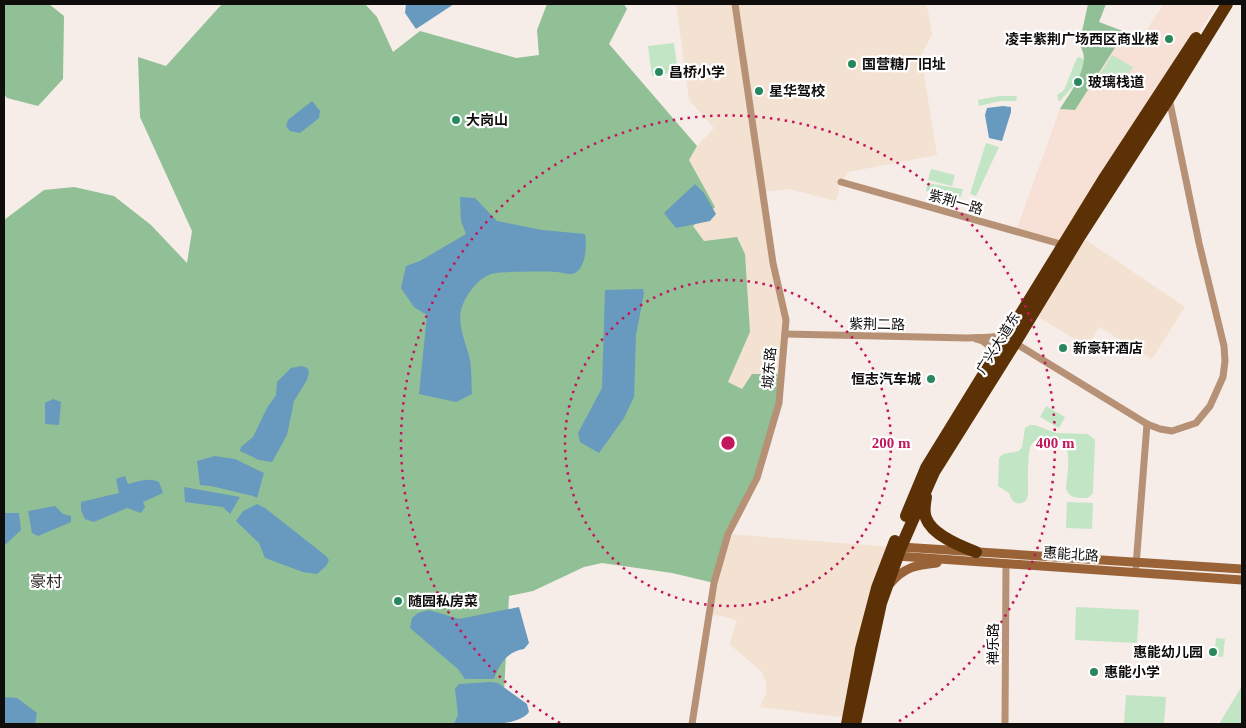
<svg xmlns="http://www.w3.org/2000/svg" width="1246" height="728" font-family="'Times New Roman','Noto Sans SC',serif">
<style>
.commercial{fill:#f7e0d5}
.industrial{fill:#f3e2d1}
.green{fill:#c2e5c6}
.forest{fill:#91bf96}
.water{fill:#6899be}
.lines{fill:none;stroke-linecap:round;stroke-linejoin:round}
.street{stroke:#b79175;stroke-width:7}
.secondary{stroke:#996337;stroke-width:9}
.highway{stroke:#5c3105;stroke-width:12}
.ring{fill:none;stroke:#c2185b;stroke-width:2.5;stroke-dasharray:2.5 5}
.poi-dot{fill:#28875f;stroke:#fff;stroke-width:2}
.labels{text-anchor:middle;stroke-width:4.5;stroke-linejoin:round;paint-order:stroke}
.poi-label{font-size:14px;font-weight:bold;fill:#100e0c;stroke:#fff;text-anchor:start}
.street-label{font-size:14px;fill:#100e0c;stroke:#fff}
.quarter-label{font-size:16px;fill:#2e2824;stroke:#fff}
.centre{fill:#c2185b;stroke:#fff;stroke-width:2.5}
.ring-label{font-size:15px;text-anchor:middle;font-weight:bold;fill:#c2185b;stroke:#fff;stroke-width:4.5;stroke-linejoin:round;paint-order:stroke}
</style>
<rect width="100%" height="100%" fill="#f6ede8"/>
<path class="commercial" d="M 1164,4 L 1217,4 L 1064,245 L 1016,231 L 1060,109 L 1075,110 L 1118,43 L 1140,45 L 1141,38 Z"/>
<g class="industrial">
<path d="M 676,4 L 925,4 L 928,10 L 932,35 L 921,55 L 937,155 L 848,172 L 841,182 L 836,201 L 789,189 L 762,192 L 786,320 L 781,374 L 752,374 L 742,389 L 728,382 L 750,332 L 737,237 L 704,241 L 693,226 L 715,207 L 689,160 L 697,146 L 714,128 L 689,100 Z"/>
<path d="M 1080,236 L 1185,307 L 1152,359 L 1099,327 L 1088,347 L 1033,314 Z"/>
<path d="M 728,534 L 892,547 L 848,718 L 760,707 L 766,693 L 766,682 L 761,671 L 729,644 L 737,621 L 723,616 L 709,615 Z"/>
</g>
<g class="green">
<path d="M 674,43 L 678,72 L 652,76 L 648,46 Z"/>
<path d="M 1112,55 L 1133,67 L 1121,87 L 1100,74 Z"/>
<path d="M 1080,57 L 1088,64 L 1083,75 L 1059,102 L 1057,95 L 1064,90 L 1077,58 Z"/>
<path d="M 999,96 L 1017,96 L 1016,101 L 1000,101 L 979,106 L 978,100 Z"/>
<path d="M 986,143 L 999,147 L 976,196 L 970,194 Z"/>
<path d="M 931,169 L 955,175 L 952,186 L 928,180 Z"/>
<path d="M 927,183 L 963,189 L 961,197 L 926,191 Z"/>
<path d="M 1046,406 L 1065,417 L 1059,428 L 1040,417 Z"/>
<path d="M 1030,425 L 1035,425 L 1056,433 L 1088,434 L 1095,440 L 1093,489 L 1093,493 L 1088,498 C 1078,498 1070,499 1066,489 C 1067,469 1077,438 1047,438 C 1040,438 1035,439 1031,445 C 1027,453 1028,485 1028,495 L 1026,501 C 1017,506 1012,503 1009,493 L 998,486 L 999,458 L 1003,454 L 1019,451 L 1022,447 L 1025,428 Z"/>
<path d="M 1067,502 L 1093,503 L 1092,529 L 1066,528 Z"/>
<path d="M 1076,607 L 1139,610 L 1137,643 L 1075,640 Z"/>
<path d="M 1216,638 L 1225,639 L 1223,657 L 1214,656 Z"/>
<path d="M 1242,686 L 1242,724 L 1219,724 Z"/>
<path d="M 1126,695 L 1166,697 L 1164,724 L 1124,724 Z"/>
</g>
<g class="forest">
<path d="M 4,4 L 49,4 L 64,16 L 63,79 L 38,106 L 7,98 L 4,94 Z"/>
<path d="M 222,4 L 365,4 L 377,17 L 393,52 L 420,31 L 516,58 L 539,55 L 537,30 L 547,4 L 624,4 L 627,9 L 609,44 L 697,146 L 689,160 L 715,207 L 693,226 L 704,241 L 737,237 L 745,254 L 750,332 L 728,382 L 742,389 L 752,374 L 781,374 L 779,403 L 757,478 L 728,534 L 714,583 L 672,573 L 602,563 L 584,567 L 533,591 L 509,596 L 503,712 L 499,724 L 4,724 L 4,220 L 44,190 L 74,187 L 114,196 L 151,225 L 187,263 L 192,231 L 140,117 L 138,57 L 166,66 Z"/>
<path d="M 1088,4 L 1106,4 L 1099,22 L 1141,38 L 1140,45 L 1118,43 L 1075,110 L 1060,109 C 1070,93 1094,62 1079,45 Z"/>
</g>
<g class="water">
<path d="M 406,4 L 454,4 L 416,29 L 405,13 Z"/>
<path d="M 312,101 L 320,111 L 319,118 L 300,133 L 290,131 L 286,126 L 288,120 Z"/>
<path d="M 1003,106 L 1011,107 L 1011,112 L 1002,141 L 989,138 L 985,115 L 987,108 Z"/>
<path d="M 695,184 L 704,193 L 716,214 L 710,221 L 676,228 L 664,213 Z"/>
<path d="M 460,197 L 475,198 L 497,221 L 542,230 L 585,234 C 587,245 586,267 575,273 C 570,276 562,272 556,272 C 547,271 499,271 491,274 C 479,278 468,292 463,304 C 455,322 466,342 470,360 C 472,371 471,383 472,394 L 456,402 L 419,394 L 427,315 L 414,307 L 401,288 L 406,266 L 420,261 L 466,234 L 461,221 Z"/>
<path d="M 643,289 L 644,293 L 636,335 L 634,397 L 624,418 L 599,453 L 580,442 L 578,433 L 602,388 L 605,290 Z"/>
<path d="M 302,366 L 307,368 L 309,372 L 307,380 L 294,401 L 287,435 L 272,462 L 259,460 L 240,451 L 241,447 L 253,437 L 267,408 L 276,395 L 277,382 L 291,368 Z"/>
<path d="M 53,399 L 61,402 L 59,425 L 45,424 L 45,403 Z"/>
<path d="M 215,456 L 235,459 L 264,473 L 257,498 L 253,496 L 211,486 L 200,485 L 197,461 Z"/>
<path d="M 125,476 L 128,484 C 139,481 149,477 159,482 L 163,493 L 143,502 L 145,507 L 141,513 L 127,508 L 94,522 L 85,519 L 81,510 L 81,502 L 119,493 L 116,479 Z"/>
<path d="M 184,487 L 240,497 L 230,514 L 223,507 L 185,502 Z"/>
<path d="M 257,504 L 265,508 L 326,556 L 329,560 L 326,566 L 317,574 L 303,572 L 265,558 L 259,543 L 236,521 L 243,511 Z"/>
<path d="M 55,506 L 63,514 L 71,516 L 71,522 L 38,536 L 32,533 L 28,511 Z"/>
<path d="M 4,513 L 19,513 L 21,530 L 4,546 Z"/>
<path d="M 519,607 L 529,643 L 524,649 C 508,651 499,664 494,679 L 465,679 L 458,669 L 410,628 L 412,618 L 418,613 L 429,610 L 459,619 Z"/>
<path d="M 491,682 L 498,683 L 527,704 L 529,712 C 517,728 475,724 454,724 L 458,715 L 455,689 L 459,684 Z"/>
<path d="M 4,697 L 17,698 L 37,713 L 35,724 L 4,724 Z"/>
</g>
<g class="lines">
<g class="street">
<path d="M 841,182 L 1064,245"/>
<path d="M 785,334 L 968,338 C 981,337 998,339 1008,332"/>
<path d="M 976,339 C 987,341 993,349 991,360"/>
<path d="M 1015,343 L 1147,424 L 1160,429 L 1172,431 L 1196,423 L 1210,406 L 1223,377 L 1225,361 L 1224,346 L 1199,243 L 1169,98"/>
<path d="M 1136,566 L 1147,424"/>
<path d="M 692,724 L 714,583 L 728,534 L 757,478 L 779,403 L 786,320 L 773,263 L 735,4"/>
<path d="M 1005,724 L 1006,563"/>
</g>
<g class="secondary">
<path d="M 901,547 L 1242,569"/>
<path d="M 897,556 L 1242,580"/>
<path d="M 890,584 C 904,567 916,565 937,563"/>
</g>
<g class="highway">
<path d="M 926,497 C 925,504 923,511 926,518 C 932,535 960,546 976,552"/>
<path d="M 906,516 L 926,468 L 1105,177 L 1196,38"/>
<path d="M 847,724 L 861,649 L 877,588 L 895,541"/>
<path d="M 855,724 L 881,603 L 901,547 L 934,472 L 1015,343 L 1080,236 L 1169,98 L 1227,4"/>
</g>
</g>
<g class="ring">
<circle cx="728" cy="443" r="163"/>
<path d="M560 723A327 327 0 1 1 896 723"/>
</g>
<g class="poi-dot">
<circle cx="1169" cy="39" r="5"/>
<circle cx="852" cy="64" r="5"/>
<circle cx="659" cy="72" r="5"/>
<circle cx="1078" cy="82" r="5"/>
<circle cx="759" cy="91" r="5"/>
<circle cx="456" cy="120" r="5"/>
<circle cx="1063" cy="348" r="5"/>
<circle cx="931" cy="379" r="5"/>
<circle cx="398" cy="601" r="5"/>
<circle cx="1213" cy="652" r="5"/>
<circle cx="1094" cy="672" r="5"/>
</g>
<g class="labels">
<g class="poi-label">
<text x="1159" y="44" text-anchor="end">凌丰紫荆广场西区商业楼</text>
<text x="862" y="69">国营糖厂旧址</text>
<text x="669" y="77">昌桥小学</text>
<text x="1088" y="87">玻璃栈道</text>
<text x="769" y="96">星华驾校</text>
<text x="466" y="125">大岗山</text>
<text x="1073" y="353">新豪轩酒店</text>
<text x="921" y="384" text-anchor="end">恒志汽车城</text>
<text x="408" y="606">随园私房菜</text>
<text x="1203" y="657" text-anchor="end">惠能幼儿园</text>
<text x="1104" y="677">惠能小学</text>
</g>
<g class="street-label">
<text transform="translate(956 202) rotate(16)" y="5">紫荆一路</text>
<text transform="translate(877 324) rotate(1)" y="5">紫荆二路</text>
<text transform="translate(998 343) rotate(-58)" y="5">广兴大道东</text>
<text transform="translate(769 368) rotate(-85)" y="5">城东路</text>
<text transform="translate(1071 554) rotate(4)" y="5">惠能北路</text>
<text transform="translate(993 644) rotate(-90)" y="5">禅乐路</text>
</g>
<g class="quarter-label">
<text x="46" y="587">豪村</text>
</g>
</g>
<circle cx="728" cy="443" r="8" class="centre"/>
<g class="ring-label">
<text x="891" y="448">200 m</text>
<text x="1055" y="448">400 m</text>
</g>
<rect width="1246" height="728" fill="none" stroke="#100e0c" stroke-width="10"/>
</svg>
